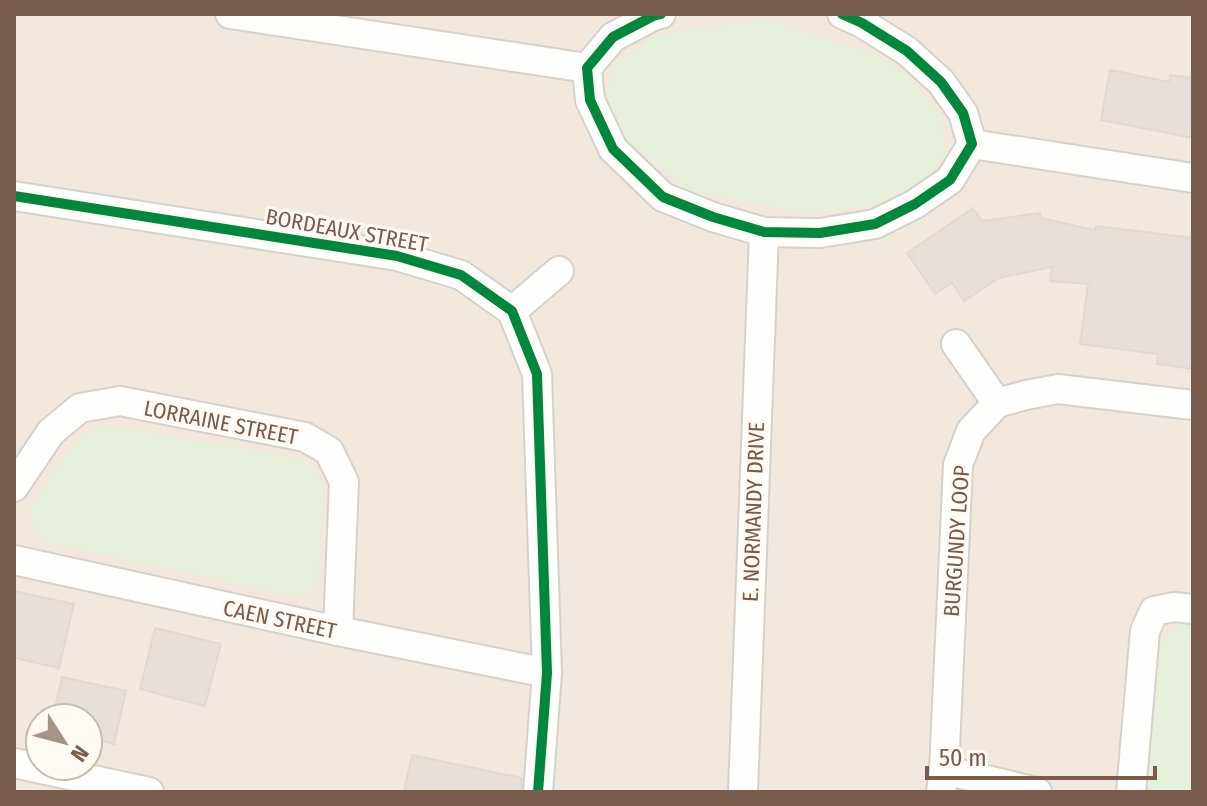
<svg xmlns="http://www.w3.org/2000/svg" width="1207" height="806" font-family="'Fira Sans Condensed',sans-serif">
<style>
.residential{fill:#f2e8de;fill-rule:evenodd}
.green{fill:#e7f0db}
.building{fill:#e6ded7;stroke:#e2d8d2;stroke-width:2}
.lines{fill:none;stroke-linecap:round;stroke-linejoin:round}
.minor-casing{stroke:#d7d1cb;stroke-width:32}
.minor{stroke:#fefefd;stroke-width:28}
.cycleway-casing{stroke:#fffaf3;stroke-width:15}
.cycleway{stroke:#00873e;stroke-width:10}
.labels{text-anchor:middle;stroke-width:6;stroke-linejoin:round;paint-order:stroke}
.street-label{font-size:22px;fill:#7a5c4d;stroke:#fffaf3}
</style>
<rect width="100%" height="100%" fill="#f9f5f0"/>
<path class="residential" d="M 14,14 L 1193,14 L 1193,792 L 14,792 ZM 40,718 L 88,718 L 88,766 L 40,766 Z"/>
<g class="green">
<path d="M 767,20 L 876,55 L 908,76 L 942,116 L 945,154 L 926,181 L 882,204 L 813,214 L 689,191 L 621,136 L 605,99 L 615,66 L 656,35 Z"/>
<path d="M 99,425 L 302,459 L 316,467 L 323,489 L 318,586 L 304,598 L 46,542 L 34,529 L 32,507 L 76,440 Z"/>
<path d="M 1180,624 L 1193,626 L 1193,792 L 1153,792 L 1147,785 L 1161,642 Z"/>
</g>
<g class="building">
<path d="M 1110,70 L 1169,82 L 1170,75 L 1193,78 L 1193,138 L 1101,120 Z"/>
<path d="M 973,208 L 982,221 L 1040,213 L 1040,218 L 1095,230 L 1096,226 L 1193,238 L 1193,369 L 1157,364 L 1158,354 L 1080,344 L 1088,284 L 1050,281 L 1052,267 L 999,278 L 964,301 L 952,283 L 935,294 L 907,253 Z"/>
<path d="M 14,591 L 74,604 L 59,668 L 14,658 Z"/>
<path d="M 155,628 L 221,644 L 205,706 L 140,689 Z"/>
<path d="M 62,677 L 126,691 L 114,744 L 88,738 L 88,718 L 53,718 Z"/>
<path d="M 412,755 L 522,778 L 521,792 L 404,792 Z"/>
</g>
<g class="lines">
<g class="minor-casing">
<g id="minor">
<path d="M 230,14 L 587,68"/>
<path d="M 661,14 L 653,16 L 613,37 L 587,68 L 590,100 L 613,149 L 663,197 L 713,217 L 764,232 L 820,233 L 875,224 L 915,204 L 950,180 L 972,144 L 963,113 L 941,82 L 907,51 L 862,23 L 842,14"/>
<path d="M 972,144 L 1193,178"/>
<path d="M 14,196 L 397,256 L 461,275 L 512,311 L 537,374 L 547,673 L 538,792"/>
<path d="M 512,311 L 559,271"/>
<path d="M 956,344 L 997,403"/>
<path d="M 14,487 L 51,432 L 80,408 L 120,401 L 305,437 L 329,451 L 344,482 L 338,631"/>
<path d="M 14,560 L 338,631 L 547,673"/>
<path d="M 14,763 L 149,792"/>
<path d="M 944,770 L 1037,792"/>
<path d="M 743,792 L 764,232"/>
<path d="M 941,792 L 944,770 L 958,465 L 971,431 L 997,403 L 1026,395 L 1058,389 L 1193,405"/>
<path d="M 1131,792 L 1145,631 L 1154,611 L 1174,607 L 1193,609"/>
</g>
</g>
<use href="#minor" class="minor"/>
<g class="cycleway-casing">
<g id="cycleway">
<path d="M 661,14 L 653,16 L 613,37 L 587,68 L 590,100 L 613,149 L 663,197 L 713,217 L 764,232 L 820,233 L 875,224 L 915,204 L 950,180 L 972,144 L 963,113 L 941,82 L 907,51 L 862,23 L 842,14"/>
<path d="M 14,196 L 397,256 L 461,275 L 512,311 L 537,374 L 547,673 L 538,792"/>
</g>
</g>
<use href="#cycleway" class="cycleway"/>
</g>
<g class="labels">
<g class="street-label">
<text transform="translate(347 230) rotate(10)" y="8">BORDEAUX STREET</text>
<text transform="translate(221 422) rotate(11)" y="8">LORRAINE STREET</text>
<text transform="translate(753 512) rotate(-88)" y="8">E. NORMANDY DRIVE</text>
<text transform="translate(956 541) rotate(-86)" y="8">BURGUNDY LOOP</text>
<text transform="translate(280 619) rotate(12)" y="8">CAEN STREET</text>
</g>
</g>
<rect width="1207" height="806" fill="none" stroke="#7a5c4d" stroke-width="32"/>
<g transform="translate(64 742) rotate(126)"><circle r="38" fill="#fffaf3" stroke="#cabbb1" stroke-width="2"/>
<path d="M0-6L14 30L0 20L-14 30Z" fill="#a69286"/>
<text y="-12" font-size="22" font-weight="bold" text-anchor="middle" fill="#7a5c4d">N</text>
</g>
<path d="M927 766v12h228v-12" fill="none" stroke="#7a5c4d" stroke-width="4"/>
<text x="939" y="766" font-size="24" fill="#7a5c4d" stroke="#fffaf3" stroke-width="6" paint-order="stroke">50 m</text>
</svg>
